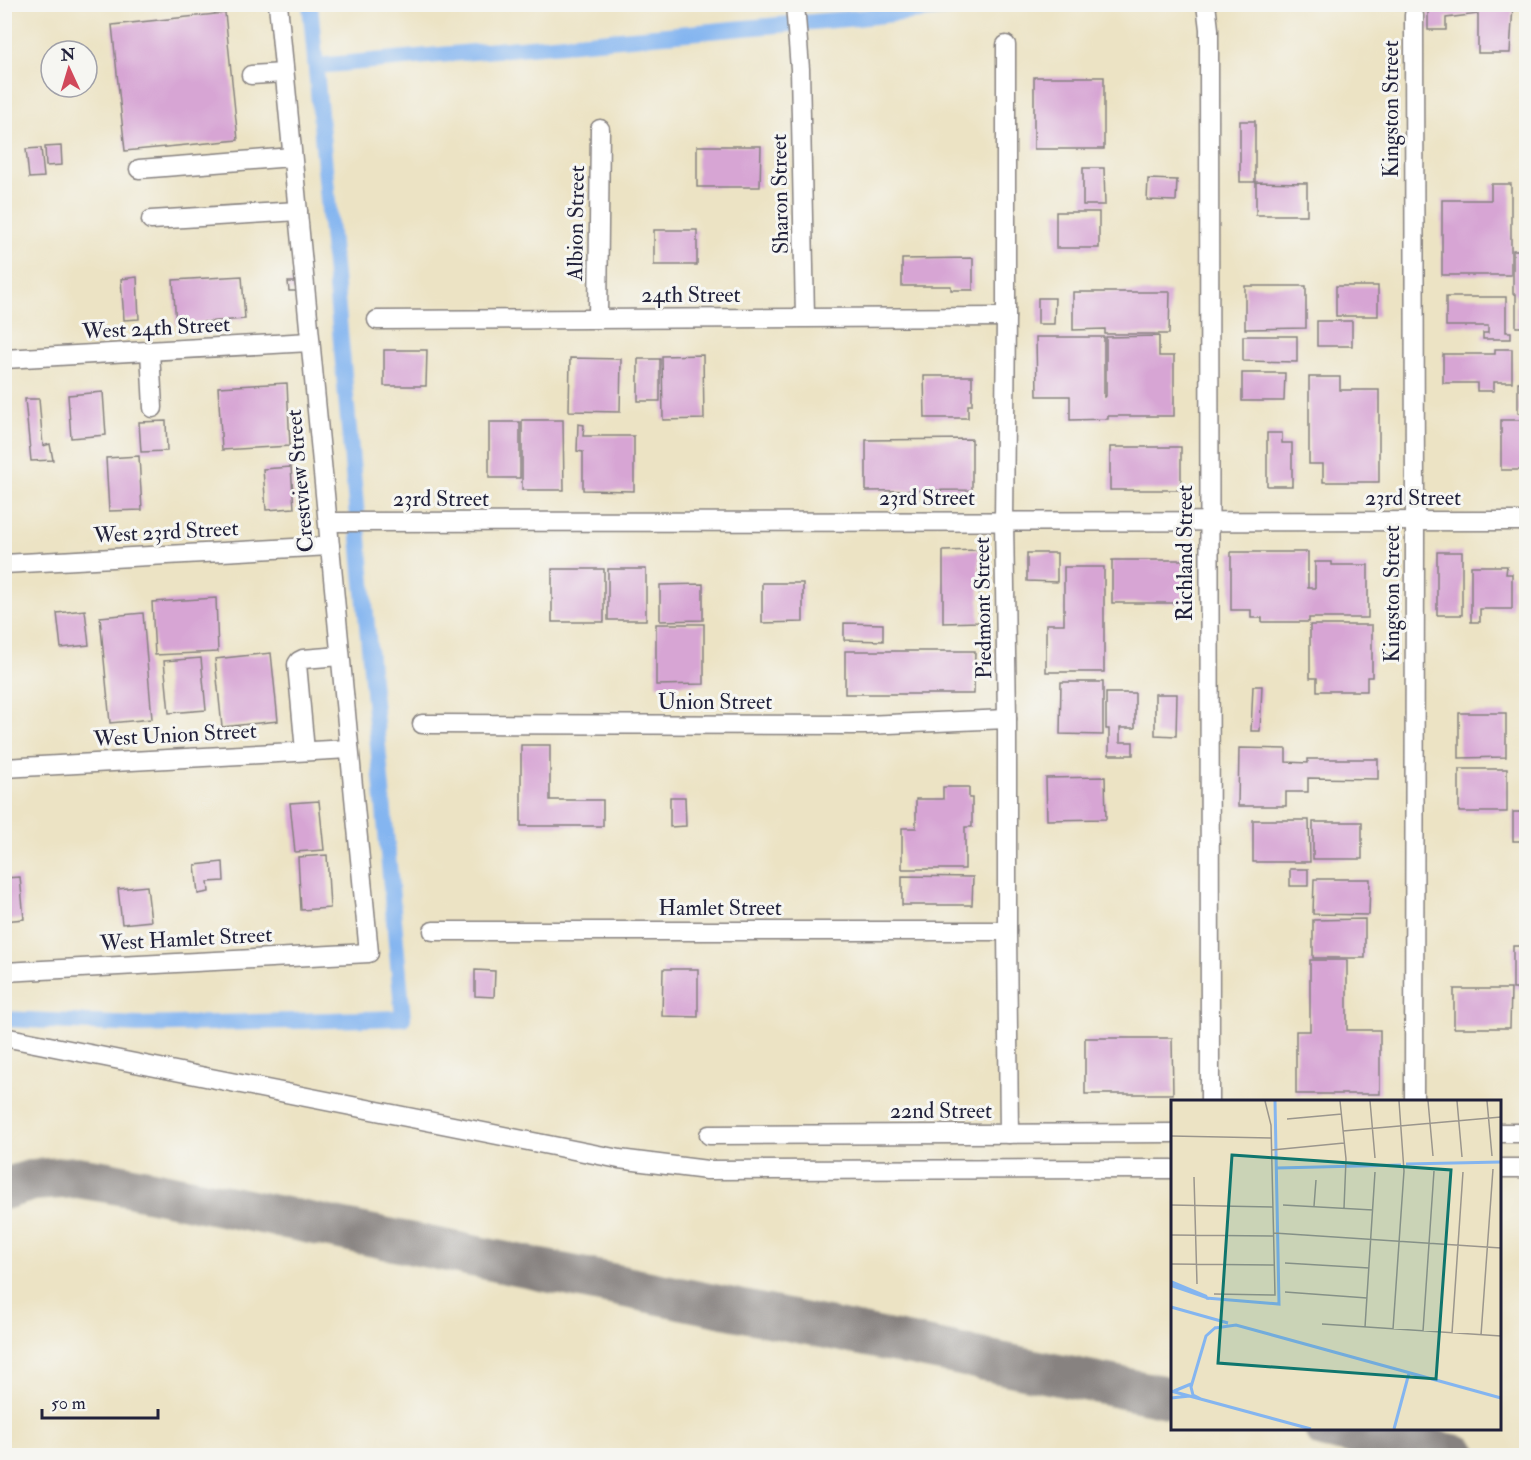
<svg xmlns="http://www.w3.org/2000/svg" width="1531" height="1460" font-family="'IM FELL Double Pica',serif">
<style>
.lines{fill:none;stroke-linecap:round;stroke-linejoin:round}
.canal{stroke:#84b5f0;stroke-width:16}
.taxiway{stroke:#878280;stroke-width:42}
.building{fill:#d7a5d4}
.minor-casing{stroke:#878280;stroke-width:21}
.minor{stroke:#fff;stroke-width:18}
.labels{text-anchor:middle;stroke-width:6;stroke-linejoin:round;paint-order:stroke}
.street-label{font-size:22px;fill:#22223b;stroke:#f6f6f2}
.inset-river{fill:none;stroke:#84b5f0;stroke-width:3}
.inset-road{fill:none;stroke:#9b968d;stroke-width:1.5}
.view{fill:#0f766e;fill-opacity:0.15;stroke:#0f766e;stroke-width:3}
.inset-edge{fill:none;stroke:#22223b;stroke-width:3}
</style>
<rect width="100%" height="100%" fill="#f6f6f2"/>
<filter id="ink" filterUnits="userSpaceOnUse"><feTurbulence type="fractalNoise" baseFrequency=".0167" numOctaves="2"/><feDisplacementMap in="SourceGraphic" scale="12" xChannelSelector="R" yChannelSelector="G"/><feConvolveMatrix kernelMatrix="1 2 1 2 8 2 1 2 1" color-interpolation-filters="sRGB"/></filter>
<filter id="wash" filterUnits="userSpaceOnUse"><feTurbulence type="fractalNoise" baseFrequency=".008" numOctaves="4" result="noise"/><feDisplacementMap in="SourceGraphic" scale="24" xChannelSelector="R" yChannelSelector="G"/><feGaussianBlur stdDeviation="1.35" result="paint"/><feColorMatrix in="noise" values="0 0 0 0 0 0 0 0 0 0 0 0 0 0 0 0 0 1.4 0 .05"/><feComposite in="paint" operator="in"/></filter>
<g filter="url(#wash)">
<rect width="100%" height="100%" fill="#ece3c4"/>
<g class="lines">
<g class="canal">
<path d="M 316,66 L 857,18 L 982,4"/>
<path d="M 4,1019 L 139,1025 L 403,1018 L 310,4"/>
</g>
<g class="taxiway">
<path d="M 4,1189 L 33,1180 L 77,1177 L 108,1182 L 1172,1398"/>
<path d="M 1325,1428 L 1458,1456"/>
</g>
</g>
<g id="blocks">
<g class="building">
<path d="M 1428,5 L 1513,5 L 1510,53 L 1478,53 L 1478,14 L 1446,18 L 1446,30 L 1428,30 Z"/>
<path d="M 225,13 L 238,140 L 125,151 L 112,25 Z"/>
<rect x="1034" y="77" width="70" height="72"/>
<rect x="1240" y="121" width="15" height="61"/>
<path d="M 61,146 L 62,165 L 46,166 L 45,147 Z"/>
<path d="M 697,146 L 761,146 L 760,187 L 697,187 Z"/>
<path d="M 41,148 L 44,177 L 29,178 L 26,149 Z"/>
<path d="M 1083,168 L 1104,168 L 1105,205 L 1083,205 Z"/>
<path d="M 1148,179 L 1177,180 L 1176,201 L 1147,200 Z"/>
<path d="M 1256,182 L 1307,183 L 1307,215 L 1256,215 Z"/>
<path d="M 1491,184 L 1511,184 L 1511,275 L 1442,275 L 1442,200 L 1491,200 Z"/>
<rect x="1056" y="212" width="43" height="36"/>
<rect x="654" y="230" width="43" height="35"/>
<path d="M 1513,250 L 1526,250 L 1526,327 L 1516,327 L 1516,294 L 1513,294 Z"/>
<path d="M 973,258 L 973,290 L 951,290 L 951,286 L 902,286 L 902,259 Z"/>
<path d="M 242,276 L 245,319 L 176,324 L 173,280 Z"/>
<path d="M 137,277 L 139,319 L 124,320 L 121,279 Z"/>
<path d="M 288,282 L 295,282 L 296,291 L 289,291 Z"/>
<path d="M 1245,286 L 1306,286 L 1306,328 L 1245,329 Z"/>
<rect x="1336" y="286" width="42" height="30"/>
<path d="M 1073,292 L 1170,292 L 1169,334 L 1105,334 L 1105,329 L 1073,330 Z"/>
<path d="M 1446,297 L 1506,297 L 1506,332 L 1511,332 L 1511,339 L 1483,339 L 1483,333 L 1488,333 L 1488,326 L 1446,326 Z"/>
<path d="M 1038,298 L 1055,298 L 1054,324 L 1038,324 Z"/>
<rect x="1317" y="321" width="35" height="25"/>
<path d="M 1159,336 L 1159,356 L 1174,356 L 1174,416 L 1108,416 L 1108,419 L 1070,420 L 1070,396 L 1037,396 L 1036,337 L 1104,337 L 1104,397 L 1106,396 L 1106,337 Z"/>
<path d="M 1243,336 L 1297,336 L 1297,362 L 1243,361 Z"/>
<path d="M 1495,349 L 1512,349 L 1512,382 L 1494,382 L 1494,391 L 1477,391 L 1477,383 L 1443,383 L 1443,354 L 1495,354 Z"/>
<path d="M 384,350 L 427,350 L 426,386 L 384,386 Z"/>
<path d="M 703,355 L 704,419 L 663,420 L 662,356 Z"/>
<path d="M 570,358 L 621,359 L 620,412 L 569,411 Z"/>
<rect x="638" y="359" width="22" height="42"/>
<path d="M 1242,373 L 1285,373 L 1284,401 L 1242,401 Z"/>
<path d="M 924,376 L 972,376 L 972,405 L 968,405 L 968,418 L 925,418 Z"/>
<path d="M 1309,377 L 1340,377 L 1340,390 L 1379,390 L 1379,482 L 1323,482 L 1323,464 L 1309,464 Z"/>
<rect x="1518" y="382" width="8" height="31"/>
<path d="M 287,383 L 290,446 L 222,450 L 218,387 Z"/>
<path d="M 103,392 L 106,435 L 71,438 L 68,395 Z"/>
<path d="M 25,399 L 39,399 L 43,446 L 50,444 L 53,460 L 31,461 Z"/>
<path d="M 522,420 L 563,420 L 564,490 L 522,490 Z"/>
<rect x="1501" y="420" width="25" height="50"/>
<path d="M 166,421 L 167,451 L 141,452 L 139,422 Z"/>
<rect x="489" y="422" width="31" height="56"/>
<path d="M 578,424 L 584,425 L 583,436 L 634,436 L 634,491 L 583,490 L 583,452 L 577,451 Z"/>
<path d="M 1267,433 L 1282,433 L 1282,443 L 1292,443 L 1292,486 L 1267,486 Z"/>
<path d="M 972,439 L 972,490 L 866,491 L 866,440 Z"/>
<rect x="1110" y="447" width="71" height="43"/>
<path d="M 139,456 L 142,510 L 109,511 L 106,458 Z"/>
<path d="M 291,467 L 294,508 L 266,510 L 263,469 Z"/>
<path d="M 979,550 L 979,622 L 943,623 L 943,551 Z"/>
<path d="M 1231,552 L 1308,552 L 1308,588 L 1315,588 L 1315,562 L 1332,562 L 1332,565 L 1368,565 L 1368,618 L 1309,618 L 1309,622 L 1262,622 L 1262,618 L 1251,618 L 1251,610 L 1231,610 Z"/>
<rect x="1437" y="552" width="25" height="63"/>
<path d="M 1027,553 L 1057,553 L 1057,582 L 1027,581 Z"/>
<rect x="1112" y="560" width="71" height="43"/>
<path d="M 1471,566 L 1507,566 L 1506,574 L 1512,574 L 1512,609 L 1480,609 L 1480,622 L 1471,622 Z"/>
<path d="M 1064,567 L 1104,567 L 1104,672 L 1046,672 L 1046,624 L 1064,624 Z"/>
<rect x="552" y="569" width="52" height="53"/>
<rect x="608" y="569" width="38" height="51"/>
<path d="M 762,583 L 803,583 L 803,622 L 762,623 Z"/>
<path d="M 703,584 L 703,620 L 660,621 L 660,585 Z"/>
<path d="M 216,598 L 218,652 L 155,655 L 152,602 Z"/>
<path d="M 85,610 L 89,645 L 61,648 L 57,613 Z"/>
<path d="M 143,613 L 152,719 L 110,723 L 100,617 Z"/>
<path d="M 844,623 L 883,624 L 883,641 L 844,640 Z"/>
<path d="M 656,624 L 704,624 L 704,684 L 656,685 Z"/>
<path d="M 1310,625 L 1372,625 L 1372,677 L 1367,677 L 1367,691 L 1317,691 L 1317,678 L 1310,678 Z"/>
<path d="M 845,651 L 975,651 L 974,694 L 845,694 Z"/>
<path d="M 271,653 L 278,721 L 222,727 L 215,659 Z"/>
<path d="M 201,658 L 206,710 L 169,713 L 164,661 Z"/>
<path d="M 1061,682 L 1103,682 L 1103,735 L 1060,734 Z"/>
<path d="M 1253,686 L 1262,686 L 1260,731 L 1251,731 Z"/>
<path d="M 1106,693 L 1135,693 L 1135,728 L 1120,728 L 1120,742 L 1133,742 L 1133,755 L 1109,755 L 1109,729 L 1106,729 Z"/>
<path d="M 1155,694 L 1177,694 L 1176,736 L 1155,735 Z"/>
<path d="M 1459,713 L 1506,713 L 1506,757 L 1459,758 Z"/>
<path d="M 521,745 L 550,745 L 550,800 L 603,800 L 603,826 L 521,826 Z"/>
<path d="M 1239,748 L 1286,749 L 1286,762 L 1308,763 L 1308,759 L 1378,759 L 1378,779 L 1308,778 L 1308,792 L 1286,792 L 1286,806 L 1238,806 Z"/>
<rect x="1459" y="769" width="48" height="43"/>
<path d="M 1105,777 L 1106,819 L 1047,820 L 1046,778 Z"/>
<path d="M 943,787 L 969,787 L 969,798 L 972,798 L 972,827 L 965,827 L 965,869 L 902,869 L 902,828 L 916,828 L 916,799 L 943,799 Z"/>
<path d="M 670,797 L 685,797 L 686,826 L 670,827 Z"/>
<path d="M 319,801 L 324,850 L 295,852 L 290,803 Z"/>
<rect x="1513" y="812" width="13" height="29"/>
<path d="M 1253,820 L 1309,820 L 1310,862 L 1253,862 Z"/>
<rect x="1313" y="822" width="49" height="37"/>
<path d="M 327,855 L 330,908 L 301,910 L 298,857 Z"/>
<path d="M 223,862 L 224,881 L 208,882 L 209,892 L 198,894 L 195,865 Z"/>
<rect x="1290" y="869" width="18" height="17"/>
<path d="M 902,876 L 973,877 L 972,905 L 902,905 Z"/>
<path d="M 20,877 L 24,919 L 4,921 L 4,878 Z"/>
<path d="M 1314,879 L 1370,879 L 1369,915 L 1313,914 Z"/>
<path d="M 147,886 L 151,921 L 122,924 L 118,889 Z"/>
<path d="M 1365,919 L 1365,958 L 1313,958 L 1313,920 Z"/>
<rect x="1513" y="946" width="13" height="43"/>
<path d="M 1310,960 L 1347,960 L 1347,1030 L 1380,1030 L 1380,1094 L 1296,1094 L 1296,1031 L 1310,1031 Z"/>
<path d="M 663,969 L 698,969 L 698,1017 L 662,1016 Z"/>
<path d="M 475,970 L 495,971 L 494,997 L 475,996 Z"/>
<path d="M 1454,989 L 1511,989 L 1510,1028 L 1454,1028 Z"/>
<path d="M 1085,1038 L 1172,1038 L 1173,1094 L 1085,1094 Z"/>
</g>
</g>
</g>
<g filter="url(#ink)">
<use href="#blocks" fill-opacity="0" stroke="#878280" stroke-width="1.5"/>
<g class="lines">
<g class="minor-casing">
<g id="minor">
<path d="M 795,4 L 800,69 L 805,317"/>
<path d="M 1206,4 L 1209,29 L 1210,1102"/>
<path d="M 1006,45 L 1006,317 L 1004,521 L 1007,719 L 1007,931 L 1009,1134"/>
<path d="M 251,75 L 284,73"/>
<path d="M 139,169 L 292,157"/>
<path d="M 151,220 L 298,211"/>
<path d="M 598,318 L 600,129"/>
<path d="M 377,320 L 1006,317"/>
<path d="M 150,351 L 153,408"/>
<path d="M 4,359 L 310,342"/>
<path d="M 328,522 L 1526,521"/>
<path d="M 4,564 L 330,546"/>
<path d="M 422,724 L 865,725 L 1007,719"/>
<path d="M 305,751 L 297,664 L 299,661 L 303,659 L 340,656"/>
<path d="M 4,768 L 349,749"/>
<path d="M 433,931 L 1007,931"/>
<path d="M 4,972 L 369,953 L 278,4"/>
<path d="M 4,1037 L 619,1159 L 707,1170 L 1172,1169"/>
<path d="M 1414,1102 L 1415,521 L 1414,15"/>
<path d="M 1500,1133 L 1526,1133"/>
<path d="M 709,1135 L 1172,1133"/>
<path d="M 1500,1168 L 1526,1168"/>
</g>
</g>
<use href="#minor" class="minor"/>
</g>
</g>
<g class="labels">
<g class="street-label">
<text transform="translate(1390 109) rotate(-90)" y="8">Kingston Street</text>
<text transform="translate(779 194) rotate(-91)" y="8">Sharon Street</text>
<text transform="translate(575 223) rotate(-89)" y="8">Albion Street</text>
<text x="691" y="302">24th Street</text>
<text transform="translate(156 327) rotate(-3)" y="8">West 24th Street</text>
<text transform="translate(299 481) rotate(-95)" y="8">Crestview Street</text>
<text x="927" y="505">23rd Street</text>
<text x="1413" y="505">23rd Street</text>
<text x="441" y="506">23rd Street</text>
<text transform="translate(166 531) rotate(-3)" y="8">West 23rd Street</text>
<text transform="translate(1184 553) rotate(-90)" y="8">Richland Street</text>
<text transform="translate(1391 594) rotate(-90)" y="8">Kingston Street</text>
<text transform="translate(982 608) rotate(-91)" y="8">Piedmont Street</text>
<text x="715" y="709">Union Street</text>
<text transform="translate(175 734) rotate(-3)" y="8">West Union Street</text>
<text x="720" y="915">Hamlet Street</text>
<text transform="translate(186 938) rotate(-3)" y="8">West Hamlet Street</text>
<text x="941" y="1118">22nd Street</text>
</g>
</g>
<g transform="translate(1171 1100)">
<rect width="330" height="330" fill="#ece3c4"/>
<path d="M 0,180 L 36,195 L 38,200 L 0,187 Z" fill="#84b5f0"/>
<path class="inset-river" d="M 235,64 L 330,62M 106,68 L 230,65M 35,198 L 108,204 L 104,1M 0,207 L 57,223M 44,228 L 65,225 L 330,298M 0,291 L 140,329M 3,291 L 20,284M 0,298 L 19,296M 30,299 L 22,295 L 20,287 L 35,236 L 45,227M 223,329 L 238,273"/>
<path class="inset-road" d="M 169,1 L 175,59 L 173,108M 199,1 L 204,58M 257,1 L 262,56M 286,1 L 291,57M 316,1 L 321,56M 116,19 L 171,14M 172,31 L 330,17M 0,36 L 100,38M 101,50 L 173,43M 23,77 L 26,184M 0,105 L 102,107M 112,105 L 202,110M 143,106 L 145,80M 103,133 L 330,148M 0,135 L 103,136M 114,163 L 198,168M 0,164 L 103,165M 114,192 L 196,198M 43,194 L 104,195 L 100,25 L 94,1M 151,224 L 330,236M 194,227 L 204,72M 222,229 L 233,71 L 228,1M 252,231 L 263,71M 281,233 L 292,72M 310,235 L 322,69"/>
<path class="view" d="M 61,55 L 280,70 L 265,279 L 47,263 Z"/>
<rect width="330" height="330" class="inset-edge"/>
</g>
<rect width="1531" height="1460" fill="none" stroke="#f6f6f2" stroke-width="24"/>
<g transform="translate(69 69) rotate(356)"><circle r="28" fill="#f6f6f2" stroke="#a1a1a9" stroke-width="1.5"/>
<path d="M0-4.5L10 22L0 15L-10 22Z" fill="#d1495b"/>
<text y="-9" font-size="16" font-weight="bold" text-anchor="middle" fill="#22223b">N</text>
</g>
<path d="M42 1409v9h116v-9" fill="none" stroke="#22223b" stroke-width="3"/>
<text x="51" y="1409" font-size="18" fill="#22223b" stroke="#f6f6f2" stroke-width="4.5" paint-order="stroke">50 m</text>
</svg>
